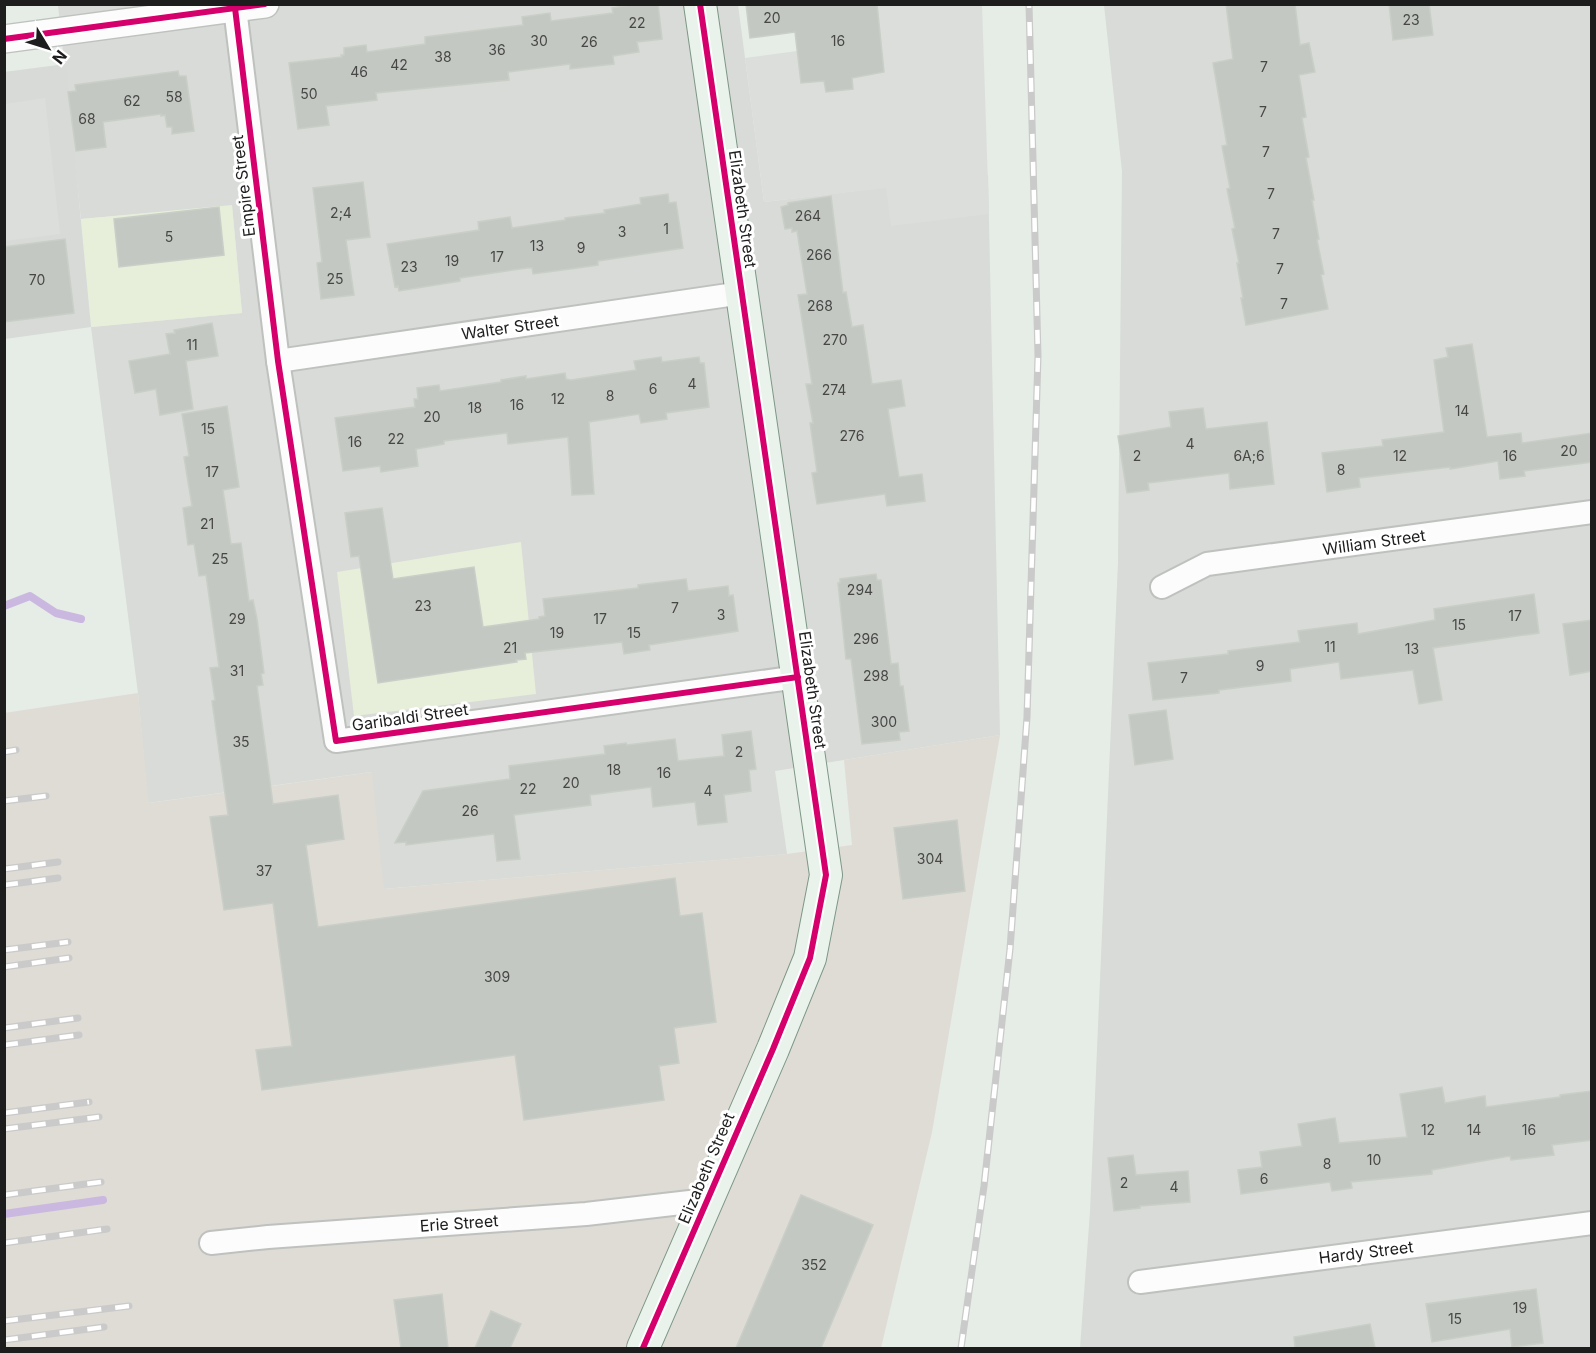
<svg xmlns="http://www.w3.org/2000/svg" width="1596" height="1353" font-family="Inter,sans-serif">
<style>
.residential{fill:#d8dbd7}
.commercial{fill:#e7eeda}
.industrial{fill:#dfdcd5}
.religious{fill:#d7dad7}
.parking{fill:#dcdedc}
.lines{fill:none;stroke-linecap:round;stroke-linejoin:round}
.stream{stroke:#cab8e0;stroke-width:8}
.building{fill:#c4c8c3;stroke:#c9cfc7;stroke-width:1.5}
.minor-casing{stroke:#bec1be;stroke-width:26}
.tertiary-casing{stroke:#bec1be;stroke-width:30}
.secondary-casing{stroke:#7e9786;stroke-width:34}
.minor{stroke:#fbfcfb;stroke-width:22}
.tertiary{stroke:#fbfcfb;stroke-width:27}
.secondary{stroke:#e9f3ec;stroke-width:32}
.rail-casing{stroke:#c9cac9;stroke-width:7}
.rail{stroke:#fff;stroke-width:4.5;stroke-dasharray:14;stroke-linecap:butt}
.cycleway-casing{stroke:#fff;stroke-width:10}
.cycleway{stroke:#d6006c;stroke-width:6}
.labels{text-anchor:middle;stroke-width:6;stroke-linejoin:round;paint-order:stroke}
.number-label{font-size:14px;fill:#474846}
.street-label{font-size:16px;fill:#1d1d1d;stroke:#fff}
</style>
<rect width="100%" height="100%" fill="#e6ece6"/>
<g class="residential">
<path d="M 58,5 L 738,5 L 764,202 L 988,175 L 1000,735 L 775,771 L 787,854 L 383,889 L 371,772 L 148,803 L 138,693 L 91,327 L 242,313 L 232,206 L 81,219 Z"/>
<path d="M 1104,5 L 1591,5 L 1591,1348 L 1080,1348 L 1090,1212 L 1118,563 L 1122,171 Z"/>
</g>
<g class="commercial">
<path d="M 232,205 L 242,313 L 91,327 L 81,219 Z"/>
<path d="M 521,542 L 536,694 L 354,716 L 337,572 Z"/>
</g>
<path class="industrial" d="M 138,693 L 149,803 L 372,772 L 384,889 L 787,854 L 852,845 L 844,760 L 1000,735 L 932,1132 L 881,1348 L 5,1348 L 4,713 Z"/>
<path class="religious" d="M 66,64 L 91,327 L 5,339 L 4,72 Z"/>
<g class="parking">
<path d="M 877,5 L 982,5 L 989,214 L 891,226 L 886,188 L 764,202 L 745,58 L 797,51 L 801,83 L 824,81 L 826,92 L 853,89 L 852,78 L 884,72 Z"/>
<path d="M 45,98 L 60,234 L 5,241 L 5,104 Z"/>
</g>
<g class="lines">
<g class="stream">
<path d="M 4,606 L 30,596 L 56,613 L 81,619"/>
<path d="M 4,1214 L 103,1200"/>
</g>
</g>
<g class="building">
<path d="M 634,4 L 658,4 L 662,39 L 637,42 L 639,52 L 613,56 L 614,64 L 570,69 L 570,64 L 508,72 L 509,80 L 376,93 L 377,100 L 326,106 L 329,125 L 298,129 L 289,63 L 342,57 L 341,55 L 344,55 L 344,48 L 366,45 L 367,52 L 425,44 L 425,37 L 523,25 L 522,17 L 550,13 L 551,21 L 613,13 L 612,8 Z"/>
<path d="M 746,4 L 877,4 L 884,72 L 852,78 L 853,89 L 826,92 L 824,81 L 801,83 L 795,32 L 750,38 Z"/>
<path d="M 1226,4 L 1295,4 L 1300,45 L 1309,43 L 1315,72 L 1299,75 L 1306,117 L 1302,118 L 1309,157 L 1306,158 L 1314,200 L 1312,200 L 1319,239 L 1317,240 L 1324,274 L 1321,275 L 1328,309 L 1246,325 L 1241,298 L 1243,298 L 1237,263 L 1239,263 L 1232,229 L 1235,228 L 1227,189 L 1230,188 L 1222,146 L 1227,145 L 1213,63 L 1233,59 Z"/>
<path d="M 1389,4 L 1429,4 L 1433,35 L 1393,40 Z"/>
<path d="M 178,71 L 179,76 L 186,76 L 194,131 L 172,134 L 172,127 L 167,127 L 165,115 L 161,116 L 161,114 L 103,122 L 106,147 L 76,151 L 68,92 L 76,91 L 75,85 Z"/>
<path d="M 363,182 L 370,237 L 346,240 L 354,295 L 321,299 L 317,263 L 322,262 L 313,188 Z"/>
<path d="M 668,194 L 669,203 L 676,202 L 683,248 L 598,261 L 598,265 L 570,269 L 533,274 L 532,268 L 527,268 L 460,278 L 460,281 L 399,291 L 398,286 L 395,287 L 387,244 L 479,230 L 478,222 L 510,217 L 512,228 L 565,220 L 565,218 L 605,213 L 604,210 L 641,204 L 640,198 Z"/>
<path d="M 831,196 L 843,293 L 846,292 L 852,327 L 863,325 L 872,384 L 901,380 L 905,406 L 888,409 L 899,477 L 922,474 L 925,501 L 887,506 L 885,494 L 817,504 L 812,473 L 817,472 L 810,423 L 813,423 L 806,384 L 812,384 L 798,295 L 807,294 L 797,231 L 792,232 L 792,228 L 785,229 L 781,207 L 788,205 L 788,203 Z"/>
<path d="M 219,207 L 224,255 L 119,267 L 114,219 Z"/>
<path d="M 65,239 L 74,313 L 4,322 L 4,247 Z"/>
<path d="M 212,323 L 218,356 L 186,361 L 193,409 L 160,415 L 156,389 L 135,393 L 129,361 L 170,354 L 166,334 L 175,333 L 174,330 Z"/>
<path d="M 1472,344 L 1487,437 L 1521,433 L 1522,443 L 1592,433 L 1592,462 L 1524,471 L 1525,476 L 1500,479 L 1498,461 L 1450,469 L 1450,467 L 1359,478 L 1360,487 L 1327,492 L 1322,453 L 1383,446 L 1382,440 L 1444,432 L 1434,360 L 1448,357 L 1446,348 Z"/>
<path d="M 661,357 L 662,362 L 699,357 L 700,363 L 704,363 L 709,407 L 666,413 L 667,419 L 641,423 L 639,414 L 589,422 L 594,494 L 572,495 L 568,437 L 508,444 L 507,433 L 444,441 L 444,444 L 416,449 L 418,466 L 381,472 L 380,466 L 343,471 L 335,418 L 415,407 L 414,399 L 418,399 L 417,388 L 439,385 L 440,391 L 501,382 L 501,380 L 526,376 L 526,379 L 565,373 L 566,379 L 571,380 L 636,370 L 634,361 Z"/>
<path d="M 227,406 L 239,487 L 223,490 L 231,544 L 241,543 L 249,601 L 253,600 L 257,619 L 264,673 L 261,674 L 263,685 L 257,686 L 273,804 L 338,795 L 344,839 L 306,845 L 318,927 L 675,878 L 680,916 L 702,913 L 716,1022 L 674,1028 L 679,1063 L 659,1066 L 664,1100 L 524,1120 L 515,1055 L 262,1090 L 256,1050 L 292,1046 L 273,903 L 224,910 L 210,817 L 228,815 L 212,701 L 215,700 L 210,668 L 219,667 L 206,575 L 199,576 L 194,544 L 188,545 L 183,508 L 192,506 L 184,457 L 189,456 L 182,414 Z"/>
<path d="M 1203,408 L 1206,429 L 1267,422 L 1274,484 L 1230,489 L 1229,473 L 1148,483 L 1149,490 L 1127,493 L 1118,436 L 1171,427 L 1169,412 Z"/>
<path d="M 382,508 L 393,579 L 474,567 L 483,627 L 539,619 L 539,617 L 545,616 L 543,599 L 638,588 L 638,585 L 686,579 L 688,591 L 728,586 L 729,596 L 733,595 L 738,631 L 649,645 L 650,650 L 624,654 L 622,642 L 525,653 L 526,659 L 516,660 L 517,662 L 378,683 L 359,556 L 351,557 L 345,513 Z"/>
<path d="M 876,574 L 877,580 L 881,580 L 891,664 L 898,663 L 900,686 L 903,686 L 909,731 L 899,732 L 900,740 L 862,744 L 851,659 L 846,659 L 838,583 L 840,583 L 840,579 Z"/>
<path d="M 1534,594 L 1539,633 L 1433,648 L 1442,700 L 1419,704 L 1413,670 L 1341,679 L 1339,662 L 1290,669 L 1291,681 L 1219,690 L 1219,693 L 1153,700 L 1148,663 L 1228,654 L 1228,651 L 1300,642 L 1298,631 L 1357,623 L 1358,634 L 1435,620 L 1434,609 Z"/>
<path d="M 1592,620 L 1592,671 L 1570,675 L 1563,624 Z"/>
<path d="M 1166,710 L 1173,759 L 1135,765 L 1129,715 Z"/>
<path d="M 751,731 L 756,769 L 749,770 L 751,791 L 724,795 L 727,822 L 698,825 L 695,802 L 653,807 L 651,787 L 590,795 L 591,805 L 514,815 L 520,859 L 497,861 L 494,834 L 406,845 L 406,842 L 395,843 L 423,791 L 510,779 L 509,766 L 605,754 L 604,746 L 626,743 L 627,745 L 675,739 L 678,761 L 724,756 L 722,735 Z"/>
<path d="M 957,820 L 965,891 L 903,899 L 894,828 Z"/>
<path d="M 1442,1087 L 1445,1103 L 1485,1096 L 1486,1107 L 1560,1097 L 1560,1095 L 1592,1091 L 1592,1140 L 1552,1145 L 1554,1155 L 1511,1160 L 1510,1156 L 1432,1170 L 1432,1174 L 1351,1182 L 1352,1188 L 1332,1191 L 1330,1182 L 1241,1194 L 1238,1170 L 1262,1167 L 1260,1152 L 1302,1146 L 1298,1124 L 1335,1118 L 1339,1143 L 1407,1137 L 1400,1094 Z"/>
<path d="M 1133,1155 L 1136,1175 L 1188,1171 L 1190,1202 L 1140,1206 L 1140,1208 L 1114,1211 L 1108,1158 Z"/>
<path d="M 801,1195 L 873,1225 L 821,1348 L 736,1348 Z"/>
<path d="M 1536,1289 L 1543,1343 L 1512,1347 L 1510,1329 L 1432,1342 L 1426,1304 Z"/>
<path d="M 442,1294 L 448,1348 L 401,1348 L 394,1300 Z"/>
<path d="M 491,1311 L 521,1324 L 510,1348 L 475,1348 Z"/>
<path d="M 1370,1324 L 1375,1348 L 1295,1348 L 1294,1337 Z"/>
</g>
<g class="lines">
<g class="minor-casing">
<g id="minor">
<path d="M 235,8 L 278,361 L 336,741 L 798,677"/>
<path d="M 278,361 L 742,293"/>
<path d="M 1162,587 L 1207,564 L 1592,512"/>
<path d="M 211,1243 L 268,1237 L 586,1214 L 707,1200"/>
<path d="M 1140,1282 L 1592,1223"/>
</g>
</g>
<g class="tertiary-casing">
<path id="tertiary" d="M 4,39 L 265,4"/>
</g>
<g class="secondary-casing">
<path id="secondary" d="M 643,1348 L 773,1049 L 810,958 L 826,875 L 700,4"/>
</g>
<use href="#minor" class="minor"/>
<use href="#tertiary" class="tertiary"/>
<use href="#secondary" class="secondary"/>
<g class="rail-casing">
<g id="rail">
<path d="M 4,752 L 16,750"/>
<path d="M 4,801 L 46,796"/>
<path d="M 4,869 L 58,862"/>
<path d="M 4,885 L 58,878"/>
<path d="M 4,950 L 68,942"/>
<path d="M 4,967 L 69,958"/>
<path d="M 4,1028 L 78,1018"/>
<path d="M 4,1045 L 79,1035"/>
<path d="M 4,1113 L 89,1102"/>
<path d="M 4,1129 L 99,1117"/>
<path d="M 4,1195 L 101,1182"/>
<path d="M 4,1243 L 107,1229"/>
<path d="M 4,1321 L 129,1306"/>
<path d="M 4,1340 L 104,1327"/>
<path d="M 961,1348 L 984,1186 L 1010,949 L 1027,717 L 1038,356 L 1029,4"/>
</g>
</g>
<use href="#rail" class="rail"/>
<g class="cycleway-casing">
<g id="cycleway">
<path d="M 235,8 L 278,361 L 336,741 L 798,677"/>
<path d="M 4,39 L 265,4"/>
<path d="M 643,1348 L 773,1049 L 810,958 L 826,875 L 700,4"/>
</g>
</g>
<use href="#cycleway" class="cycleway"/>
</g>
<g class="labels">
<g class="number-label">
<text x="772" y="23">20</text>
<text x="1411" y="25">23</text>
<text x="637" y="28">22</text>
<text x="539" y="46">30</text>
<text x="838" y="46">16</text>
<text x="589" y="47">26</text>
<text x="497" y="55">36</text>
<text x="443" y="62">38</text>
<text x="399" y="70">42</text>
<text x="1264" y="72">7</text>
<text x="359" y="77">46</text>
<text x="309" y="99">50</text>
<text x="174" y="102">58</text>
<text x="132" y="106">62</text>
<text x="1263" y="117">7</text>
<text x="87" y="124">68</text>
<text x="1266" y="157">7</text>
<text x="1271" y="199">7</text>
<text x="341" y="218">2;4</text>
<text x="808" y="221">264</text>
<text x="666" y="234">1</text>
<text x="622" y="237">3</text>
<text x="1276" y="239">7</text>
<text x="169" y="242">5</text>
<text x="537" y="251">13</text>
<text x="581" y="253">9</text>
<text x="819" y="260">266</text>
<text x="497" y="262">17</text>
<text x="452" y="266">19</text>
<text x="409" y="272">23</text>
<text x="1280" y="274">7</text>
<text x="335" y="284">25</text>
<text x="37" y="285">70</text>
<text x="1284" y="309">7</text>
<text x="820" y="311">268</text>
<text x="835" y="345">270</text>
<text x="192" y="350">11</text>
<text x="692" y="389">4</text>
<text x="653" y="394">6</text>
<text x="834" y="395">274</text>
<text x="610" y="401">8</text>
<text x="558" y="404">12</text>
<text x="517" y="410">16</text>
<text x="475" y="413">18</text>
<text x="1462" y="416">14</text>
<text x="432" y="422">20</text>
<text x="208" y="434">15</text>
<text x="852" y="441">276</text>
<text x="396" y="444">22</text>
<text x="355" y="447">16</text>
<text x="1190" y="449">4</text>
<text x="1569" y="456">20</text>
<text x="1137" y="461">2</text>
<text x="1249" y="461">6A;6</text>
<text x="1400" y="461">12</text>
<text x="1510" y="461">16</text>
<text x="1341" y="475">8</text>
<text x="212" y="477">17</text>
<text x="207" y="529">21</text>
<text x="220" y="564">25</text>
<text x="860" y="595">294</text>
<text x="423" y="611">23</text>
<text x="675" y="613">7</text>
<text x="721" y="620">3</text>
<text x="1515" y="621">17</text>
<text x="237" y="624">29</text>
<text x="600" y="624">17</text>
<text x="1459" y="630">15</text>
<text x="557" y="638">19</text>
<text x="634" y="638">15</text>
<text x="866" y="644">296</text>
<text x="1330" y="652">11</text>
<text x="510" y="653">21</text>
<text x="1412" y="654">13</text>
<text x="1260" y="671">9</text>
<text x="237" y="676">31</text>
<text x="876" y="681">298</text>
<text x="1184" y="683">7</text>
<text x="884" y="727">300</text>
<text x="241" y="747">35</text>
<text x="739" y="757">2</text>
<text x="614" y="775">18</text>
<text x="664" y="778">16</text>
<text x="571" y="788">20</text>
<text x="528" y="794">22</text>
<text x="708" y="796">4</text>
<text x="470" y="816">26</text>
<text x="930" y="864">304</text>
<text x="264" y="876">37</text>
<text x="497" y="982">309</text>
<text x="1428" y="1135">12</text>
<text x="1474" y="1135">14</text>
<text x="1529" y="1135">16</text>
<text x="1374" y="1165">10</text>
<text x="1327" y="1169">8</text>
<text x="1264" y="1184">6</text>
<text x="1124" y="1188">2</text>
<text x="1174" y="1192">4</text>
<text x="814" y="1270">352</text>
<text x="1520" y="1313">19</text>
<text x="1455" y="1324">15</text>
</g>
<g class="street-label">
<text transform="translate(243 186) rotate(-97)" y="6">Empire Street</text>
<text transform="translate(743 209) rotate(82)" y="6">Elizabeth Street</text>
<text transform="translate(510 327) rotate(-8)" y="6">Walter Street</text>
<text transform="translate(1374 542) rotate(-8)" y="6">William Street</text>
<text transform="translate(813 690) rotate(82)" y="6">Elizabeth Street</text>
<text transform="translate(410 717) rotate(-8)" y="6">Garibaldi Street</text>
<text transform="translate(706 1168) rotate(-67)" y="6">Elizabeth Street</text>
<text transform="translate(459 1223) rotate(-4)" y="6">Erie Street</text>
<text transform="translate(1366 1252) rotate(-7)" y="6">Hardy Street</text>
</g>
</g>
<rect width="1596" height="1353" fill="none" stroke="#1d1d1d" stroke-width="12"/>
<g transform="translate(48 48) rotate(128)" stroke="#ffffff" stroke-width="4.5" paint-order="stroke">
<path d="M0-4.5L10 22L0 15L-10 22Z" fill="#1d1d1d"/>
<text y="-9" font-size="16" font-weight="bold" text-anchor="middle" fill="#1d1d1d">N</text>
</g>
</svg>
